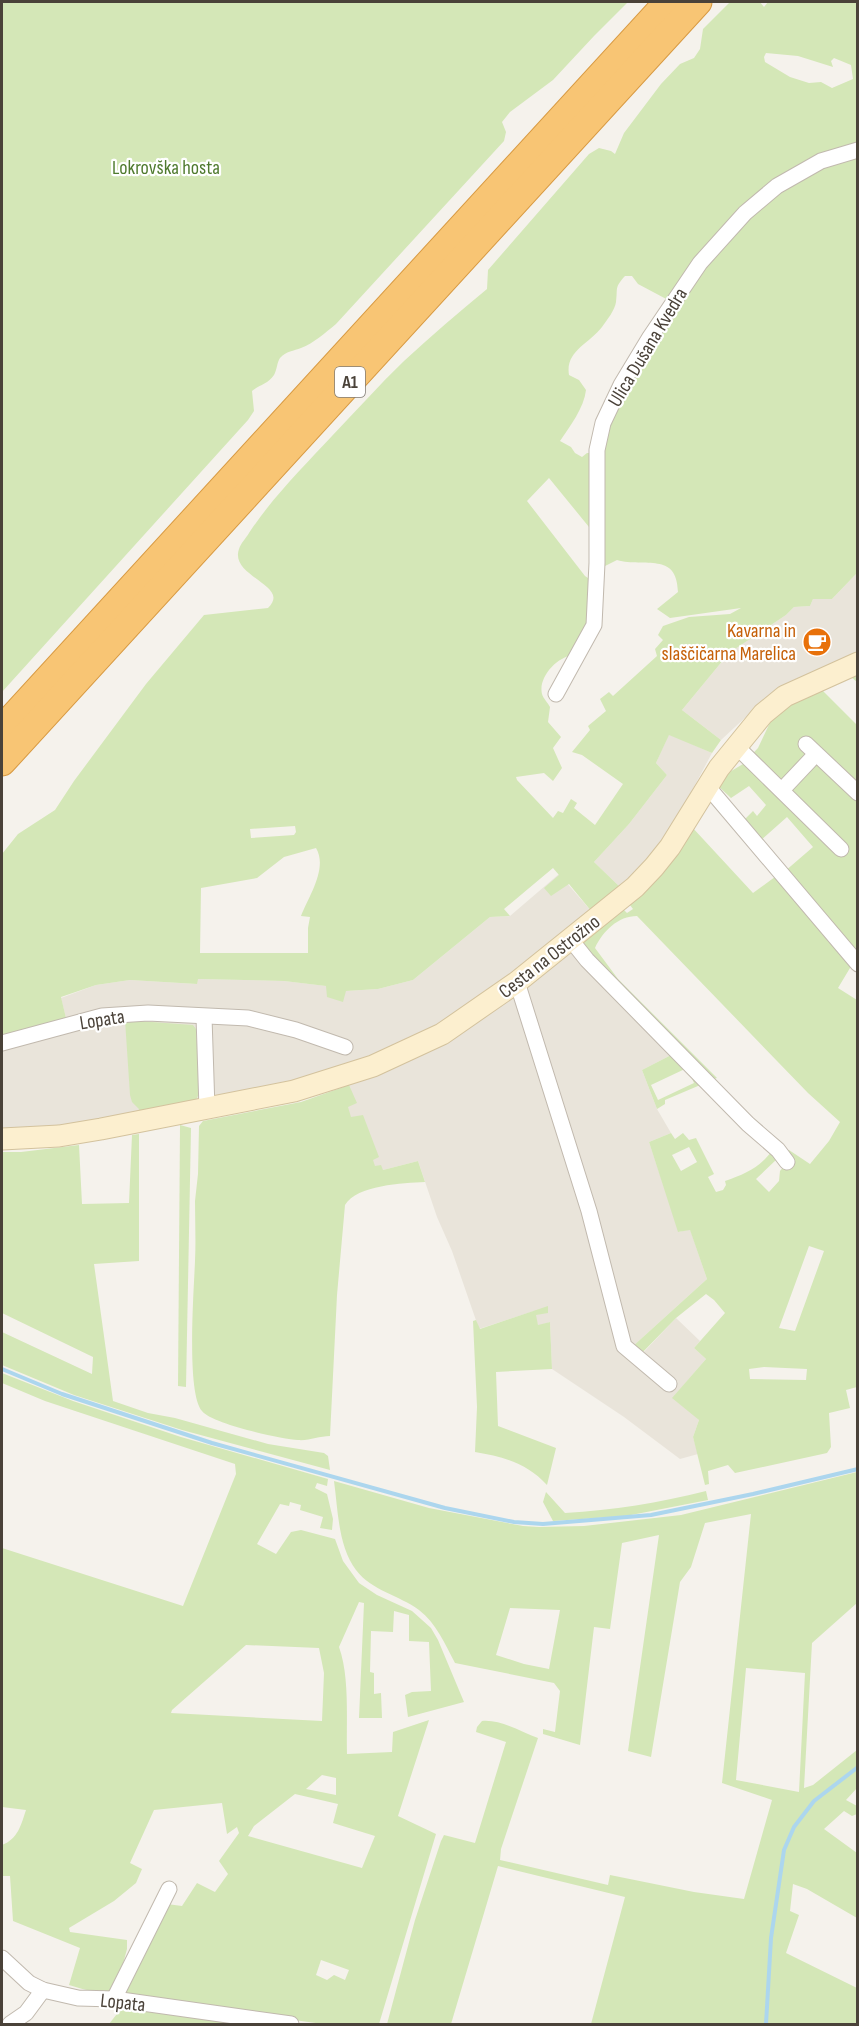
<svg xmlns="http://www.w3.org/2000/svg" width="859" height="2026" font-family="'Sofia Sans Condensed',sans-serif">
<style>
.residential{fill:#e9e4da}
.green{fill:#d4e7b7;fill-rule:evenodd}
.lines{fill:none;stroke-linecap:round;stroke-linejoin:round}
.stream{stroke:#acd6ee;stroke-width:4}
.street-casing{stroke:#c1b9ae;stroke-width:17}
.secondary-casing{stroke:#d3c29d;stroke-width:23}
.highway-casing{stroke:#d89a43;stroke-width:29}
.street{stroke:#fff;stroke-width:15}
.secondary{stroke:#fcefcf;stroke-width:21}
.highway{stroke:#f8c574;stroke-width:27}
.labels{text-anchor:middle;stroke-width:4.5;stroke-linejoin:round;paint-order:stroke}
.shield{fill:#fff;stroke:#807b74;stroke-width:1.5}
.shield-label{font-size:18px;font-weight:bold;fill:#4a4239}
.park-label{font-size:20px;fill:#4f7a2e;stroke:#fff}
.street-label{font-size:20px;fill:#4a4239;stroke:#fff}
.food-label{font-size:20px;fill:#c56008;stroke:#fff;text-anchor:end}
</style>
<rect width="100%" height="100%" fill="#f5f2ec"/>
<g class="residential">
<path d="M 857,573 L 857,652 L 784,685 L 749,714 L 721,740 L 682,710 L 729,653 L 786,615 L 794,607 L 810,606 L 813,599 L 832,599 Z"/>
<path d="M 669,734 L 712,753 L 689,796 L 651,858 L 620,887 L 594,862 L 629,824 L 667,775 L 656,763 Z"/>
<path d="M 559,874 L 592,912 L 506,982 L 435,1030 L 355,1064 L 289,1081 L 58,1128 L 2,1131 L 2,1039 L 66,1018 L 61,998 L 96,985 L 130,980 L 197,984 L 197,979 L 284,981 L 327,986 L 327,997 L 346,991 L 378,989 L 413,980 L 490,917 L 510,916 Z"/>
<path d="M 571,943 L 675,1053 L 642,1070 L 657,1109 L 671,1133 L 649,1142 L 679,1232 L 690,1229 L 707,1279 L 632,1347 L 641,1355 L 676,1318 L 700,1341 L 694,1348 L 706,1359 L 675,1395 L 699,1420 L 693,1437 L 698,1454 L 680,1459 L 624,1417 L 552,1369 L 550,1322 L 538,1326 L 534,1311 L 479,1329 L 452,1251 L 437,1217 L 418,1161 L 383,1170 L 352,1175 L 341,1088 L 405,1062 Z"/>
</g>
<g class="green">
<path d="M 2,2 L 628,2 L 594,36 L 553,80 L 510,112 L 502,122 L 506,132 L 504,141 L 336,324 C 325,333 314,343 301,348 C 294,351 286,351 280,358 C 277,362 277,370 274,375 C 268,384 259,385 252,391 L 254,411 L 248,420 L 2,692 Z"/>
<path d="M 730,2 L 760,2 L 764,7 L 768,2 L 857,2 L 857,146 L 773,182 L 670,301 L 638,284 L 632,276 L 625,276 C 614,288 618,288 616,302 C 615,310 607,320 602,327 C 589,344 565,351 569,375 L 579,380 L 586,390 C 584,408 570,426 560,441 L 571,447 L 575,453 L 582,457 L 587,453 L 590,453 L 595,613 L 573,655 C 557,657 538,677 542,694 C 543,698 548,703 550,707 L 548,722 L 561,737 L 553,748 L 562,768 L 553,781 L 544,773 L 516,777 L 517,780 L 553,818 L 558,811 L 563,813 L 571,799 L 577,803 L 574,808 L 595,825 L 623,784 L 582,755 L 572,752 L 590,730 L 588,726 L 606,711 L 600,699 L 609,692 L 613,696 L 657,656 L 655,649 L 663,640 L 658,635 L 663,626 L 689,617 L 730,614 L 741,608 L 670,618 L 657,609 L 678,592 C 677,551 645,568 617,560 L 603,567 L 598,465 L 611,415 L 670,315 L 736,226 L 821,163 L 857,153 L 857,573 L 832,599 L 813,599 L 810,606 L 794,607 L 786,615 L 729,653 L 682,710 L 721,740 L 712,753 L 669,735 L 656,763 L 667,775 L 629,824 L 594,862 L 620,887 L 592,912 L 569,884 L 551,896 L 544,888 L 559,875 L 553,868 L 504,909 L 510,916 L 490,917 L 413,980 L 378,989 L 346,991 L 343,1002 L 327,997 L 326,986 L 284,981 L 198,979 L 197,984 L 130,980 L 96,985 L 61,997 L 66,1018 L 2,1039 L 2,854 L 18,834 L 55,810 L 74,781 L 146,684 L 204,615 L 268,608 C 292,585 229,577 239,549 C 241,543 246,538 249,533 C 272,498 303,467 332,436 C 356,411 379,385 404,361 C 431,336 459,312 487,289 L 488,270 L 589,154 L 599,148 L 611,151 L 615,154 L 624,133 L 661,84 L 680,64 L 694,58 L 700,49 L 703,29 ZM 766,53 L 798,56 L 833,67 L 831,61 L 834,58 L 851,65 L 853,79 L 832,88 L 821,82 L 809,83 L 790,77 L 765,62 L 764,57 ZM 549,478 L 589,527 L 591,580 L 585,576 L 527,501 ZM 295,826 L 296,832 L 294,835 L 251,838 L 250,829 ZM 316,848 C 328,868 309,896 301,916 L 310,917 L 308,928 L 308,953 L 200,953 L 201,888 L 257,878 L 284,857 Z"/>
<path d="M 857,666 L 857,682 L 851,677 L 821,689 L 857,725 L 857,959 L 784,872 L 813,847 L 787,817 L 760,841 L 744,820 L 753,811 L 757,816 L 766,805 L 749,786 L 731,798 L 717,785 L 728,773 L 743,764 L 758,748 L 774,714 Z"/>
<path d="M 691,826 L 753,893 L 779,874 L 853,963 L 838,988 L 857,1000 L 857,1387 L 846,1390 L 850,1408 L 829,1413 L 831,1447 L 827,1453 L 735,1473 L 728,1465 L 708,1471 L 709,1484 L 705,1485 L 693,1437 L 699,1420 L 672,1398 L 706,1359 L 694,1348 L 725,1313 L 714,1300 L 706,1294 L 676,1318 L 640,1355 L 632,1347 L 707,1279 L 690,1230 L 678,1232 L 649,1142 L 671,1133 L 675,1139 L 683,1133 L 689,1140 L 696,1138 L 714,1174 L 708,1177 L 716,1192 L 723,1190 L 726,1185 L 725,1181 C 745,1174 759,1168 772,1151 L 777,1159 L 756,1179 L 769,1192 L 779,1181 L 780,1171 L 784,1166 L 784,1155 L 789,1150 L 810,1164 L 829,1141 L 840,1122 L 808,1093 L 637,916 C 618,916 603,931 595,948 L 618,979 L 717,1078 L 714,1079 L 575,941 L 620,906 L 627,913 L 633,909 L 626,900 ZM 689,1147 L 697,1162 L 681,1171 L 672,1155 ZM 809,1246 L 824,1251 L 795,1331 L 779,1328 ZM 764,1367 L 807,1369 L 806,1380 L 750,1379 L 749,1369 Z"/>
<path d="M 125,1020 L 193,1025 L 196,1029 L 200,1091 L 196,1100 L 138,1113 L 139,1109 L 132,1102 L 130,1095 Z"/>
<path d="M 675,1053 L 705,1083 L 665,1100 L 665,1104 L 657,1109 L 642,1070 ZM 687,1068 L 694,1083 L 658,1100 L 651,1085 Z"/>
<path d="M 349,1085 L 357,1103 L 348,1107 L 351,1117 L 363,1115 L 379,1157 L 373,1160 L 375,1166 L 381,1165 L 383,1170 L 418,1161 L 425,1182 C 403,1183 357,1185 345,1205 L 337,1295 L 330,1436 C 319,1436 309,1441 298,1440 C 281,1439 212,1424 202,1411 C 186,1393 194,1289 195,1261 C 196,1241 195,1221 195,1201 L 198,1174 L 199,1126 L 203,1121 L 301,1102 Z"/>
<path d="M 180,1125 L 191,1128 L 186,1387 L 178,1386 Z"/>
<path d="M 139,1134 L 139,1261 L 94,1264 L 113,1401 L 148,1413 L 175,1418 L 268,1444 L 324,1453 L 328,1456 L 330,1470 L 182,1430 L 74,1395 L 2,1365 L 2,1332 L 92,1374 L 93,1357 L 2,1313 L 2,1152 L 21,1152 L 79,1145 L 82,1204 L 129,1203 L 132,1135 Z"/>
<path d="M 548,1306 L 548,1313 L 536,1315 L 538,1325 L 550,1322 L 552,1369 L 496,1372 L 498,1426 L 556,1448 L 547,1485 C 527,1463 504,1457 475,1452 L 477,1407 L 473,1321 L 476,1320 L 480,1329 Z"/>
<path d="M 2,1373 L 73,1401 L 181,1437 L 328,1479 L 327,1486 L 317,1483 L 315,1488 L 327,1494 L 333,1519 L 332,1530 L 320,1528 L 323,1517 L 300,1510 L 301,1505 L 290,1502 L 289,1506 L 280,1504 L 257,1544 L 276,1554 L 291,1532 L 301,1530 L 335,1539 L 343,1561 L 359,1583 L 377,1595 L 412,1611 L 431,1628 L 438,1640 L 464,1702 L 408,1717 L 405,1695 L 412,1692 L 431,1691 L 429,1642 L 409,1641 L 409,1615 L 394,1611 L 393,1632 L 371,1631 L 370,1672 L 374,1673 L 374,1694 L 381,1693 L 382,1718 L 359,1718 L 364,1603 L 359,1602 L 339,1647 C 350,1677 346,1722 347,1754 L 392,1752 L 393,1732 L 429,1720 L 398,1816 L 436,1834 L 379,2024 L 323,2024 L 128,1997 L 125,1990 L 167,1904 L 182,1906 L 197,1883 L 215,1892 L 228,1874 L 219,1861 L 239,1833 L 237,1827 L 227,1834 L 222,1803 L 154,1810 L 130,1863 L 142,1869 L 136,1883 L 114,1901 L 69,1928 L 70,1932 L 127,1940 L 127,1949 L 116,1990 C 99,1994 85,1990 69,1985 L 80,1948 L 13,1921 L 10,1876 L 2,1876 L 2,1845 C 18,1839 21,1825 26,1810 L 2,1807 L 2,1548 L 183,1606 L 236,1474 L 235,1464 L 45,1401 L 2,1383 ZM 246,1645 L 319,1648 L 324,1673 L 322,1721 L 171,1713 L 172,1710 ZM 322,1775 L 336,1778 L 336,1795 L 306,1789 ZM 295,1794 L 338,1804 L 333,1823 L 375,1836 L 362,1868 L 248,1836 L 254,1826 ZM 321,1960 L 349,1970 L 345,1980 L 334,1975 L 327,1980 L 316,1975 Z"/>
<path d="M 857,1472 L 857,1603 L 812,1643 L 804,1788 L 813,1785 L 857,1750 L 857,1788 L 846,1800 L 857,1806 L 857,1814 L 852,1816 L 844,1811 L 824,1829 L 857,1853 L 857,1918 L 807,1889 L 793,1884 L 790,1911 L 799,1915 L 786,1953 L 857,1988 L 857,2024 L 591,2024 L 625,1897 L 498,1866 L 451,2024 L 387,2024 L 415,1920 L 441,1841 L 444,1835 L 475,1843 L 506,1742 L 476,1732 L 477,1727 L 482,1721 C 500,1719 521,1732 538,1738 L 501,1849 L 500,1860 L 608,1885 L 610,1875 L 694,1892 L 744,1899 L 772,1800 L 722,1783 L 751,1514 L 705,1523 L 691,1567 L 680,1582 L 651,1757 L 628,1751 L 659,1535 L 622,1543 L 610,1629 L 594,1627 L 580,1745 L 543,1734 L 543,1729 L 555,1732 L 560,1691 L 554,1683 L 455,1663 C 445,1644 436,1623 419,1610 C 399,1595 372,1591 356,1570 C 338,1546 338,1510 334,1481 L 429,1508 L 523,1526 L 539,1527 L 584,1526 L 681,1515 ZM 510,1608 L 560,1610 L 549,1669 L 524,1664 L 496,1655 ZM 746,1668 L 805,1673 L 799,1792 L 736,1780 Z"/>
<path d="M 706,1491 L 708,1500 L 626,1516 L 553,1521 L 543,1502 L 546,1492 L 565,1513 C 613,1510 659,1503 706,1491 Z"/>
<path d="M 124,2005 L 259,2024 L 109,2024 Z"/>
</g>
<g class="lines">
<g class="stream">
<path d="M 2,1369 L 62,1394 L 212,1443 L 445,1508 L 514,1522 L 543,1524 L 651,1515 L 753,1494 L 858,1469"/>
<path d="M 766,2024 L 771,1938 L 784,1850 L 794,1827 L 814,1801 L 858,1767"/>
</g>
<g class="street-casing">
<g id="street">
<path d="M 556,694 L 594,625 L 597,563 L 597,450 L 603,423 L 621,385 L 650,337 L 700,263 L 745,213 L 777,186 L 821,161 L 858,150"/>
<path d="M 806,744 L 858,793"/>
<path d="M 736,746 L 841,849"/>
<path d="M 708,787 L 858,964"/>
<path d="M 782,790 L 816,754"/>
<path d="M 571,940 L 587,960 L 748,1124 L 778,1150 L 787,1162"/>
<path d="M 517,982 L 589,1211 L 624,1346 L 669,1384"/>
<path d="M 204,1017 L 207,1109"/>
<path d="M 2,1043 L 102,1016 L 148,1013 L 248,1018 L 296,1030 L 345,1047"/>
<path d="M 2,1958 L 29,1983 L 43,1990 L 78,1998 L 114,1999 L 291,2024"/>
<path d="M 114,1999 L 169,1889"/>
<path d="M 10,2024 L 26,2013 L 43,1990"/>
</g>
</g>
<g class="secondary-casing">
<path id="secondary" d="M 2,1139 L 59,1136 L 101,1129 L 294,1091 L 373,1066 L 442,1034 L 517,982 L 635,887 L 654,867 L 670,847 L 719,768 L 763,714 L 785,696 L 858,663"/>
</g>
<g class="highway-casing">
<g id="highway">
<path d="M 2,729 L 668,2"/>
<path d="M 2,762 L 698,2"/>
</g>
</g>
<use href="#street" class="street"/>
<use href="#secondary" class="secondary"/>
<use href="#highway" class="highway"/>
</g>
<defs>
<g id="cafe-disc" transform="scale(1.5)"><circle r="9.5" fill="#e8710a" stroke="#fff"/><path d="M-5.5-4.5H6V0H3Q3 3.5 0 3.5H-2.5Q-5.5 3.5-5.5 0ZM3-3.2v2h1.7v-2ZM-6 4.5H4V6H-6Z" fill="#fff"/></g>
</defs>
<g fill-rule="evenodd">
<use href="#cafe-disc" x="817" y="642"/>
</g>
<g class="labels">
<rect class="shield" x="335" y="367" width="30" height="30" rx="4.5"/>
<g class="shield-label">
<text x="350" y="388">A1</text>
</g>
<g class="park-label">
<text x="166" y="174">Lokrovška hosta</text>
</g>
<g class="street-label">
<text transform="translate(647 347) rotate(-59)" y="7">Ulica Dušana Kvedra</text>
<text transform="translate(549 956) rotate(-38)" y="7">Cesta na Ostrožno</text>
<text transform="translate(102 1019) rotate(-9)" y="7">Lopata</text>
<text transform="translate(123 2002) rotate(6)" y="7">Lopata</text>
</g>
<g class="food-label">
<text x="796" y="637">Kavarna in<tspan x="796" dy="23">slaščičarna Marelica</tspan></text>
</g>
</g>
<rect width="859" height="2026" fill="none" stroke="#4a4239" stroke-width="6"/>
</svg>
